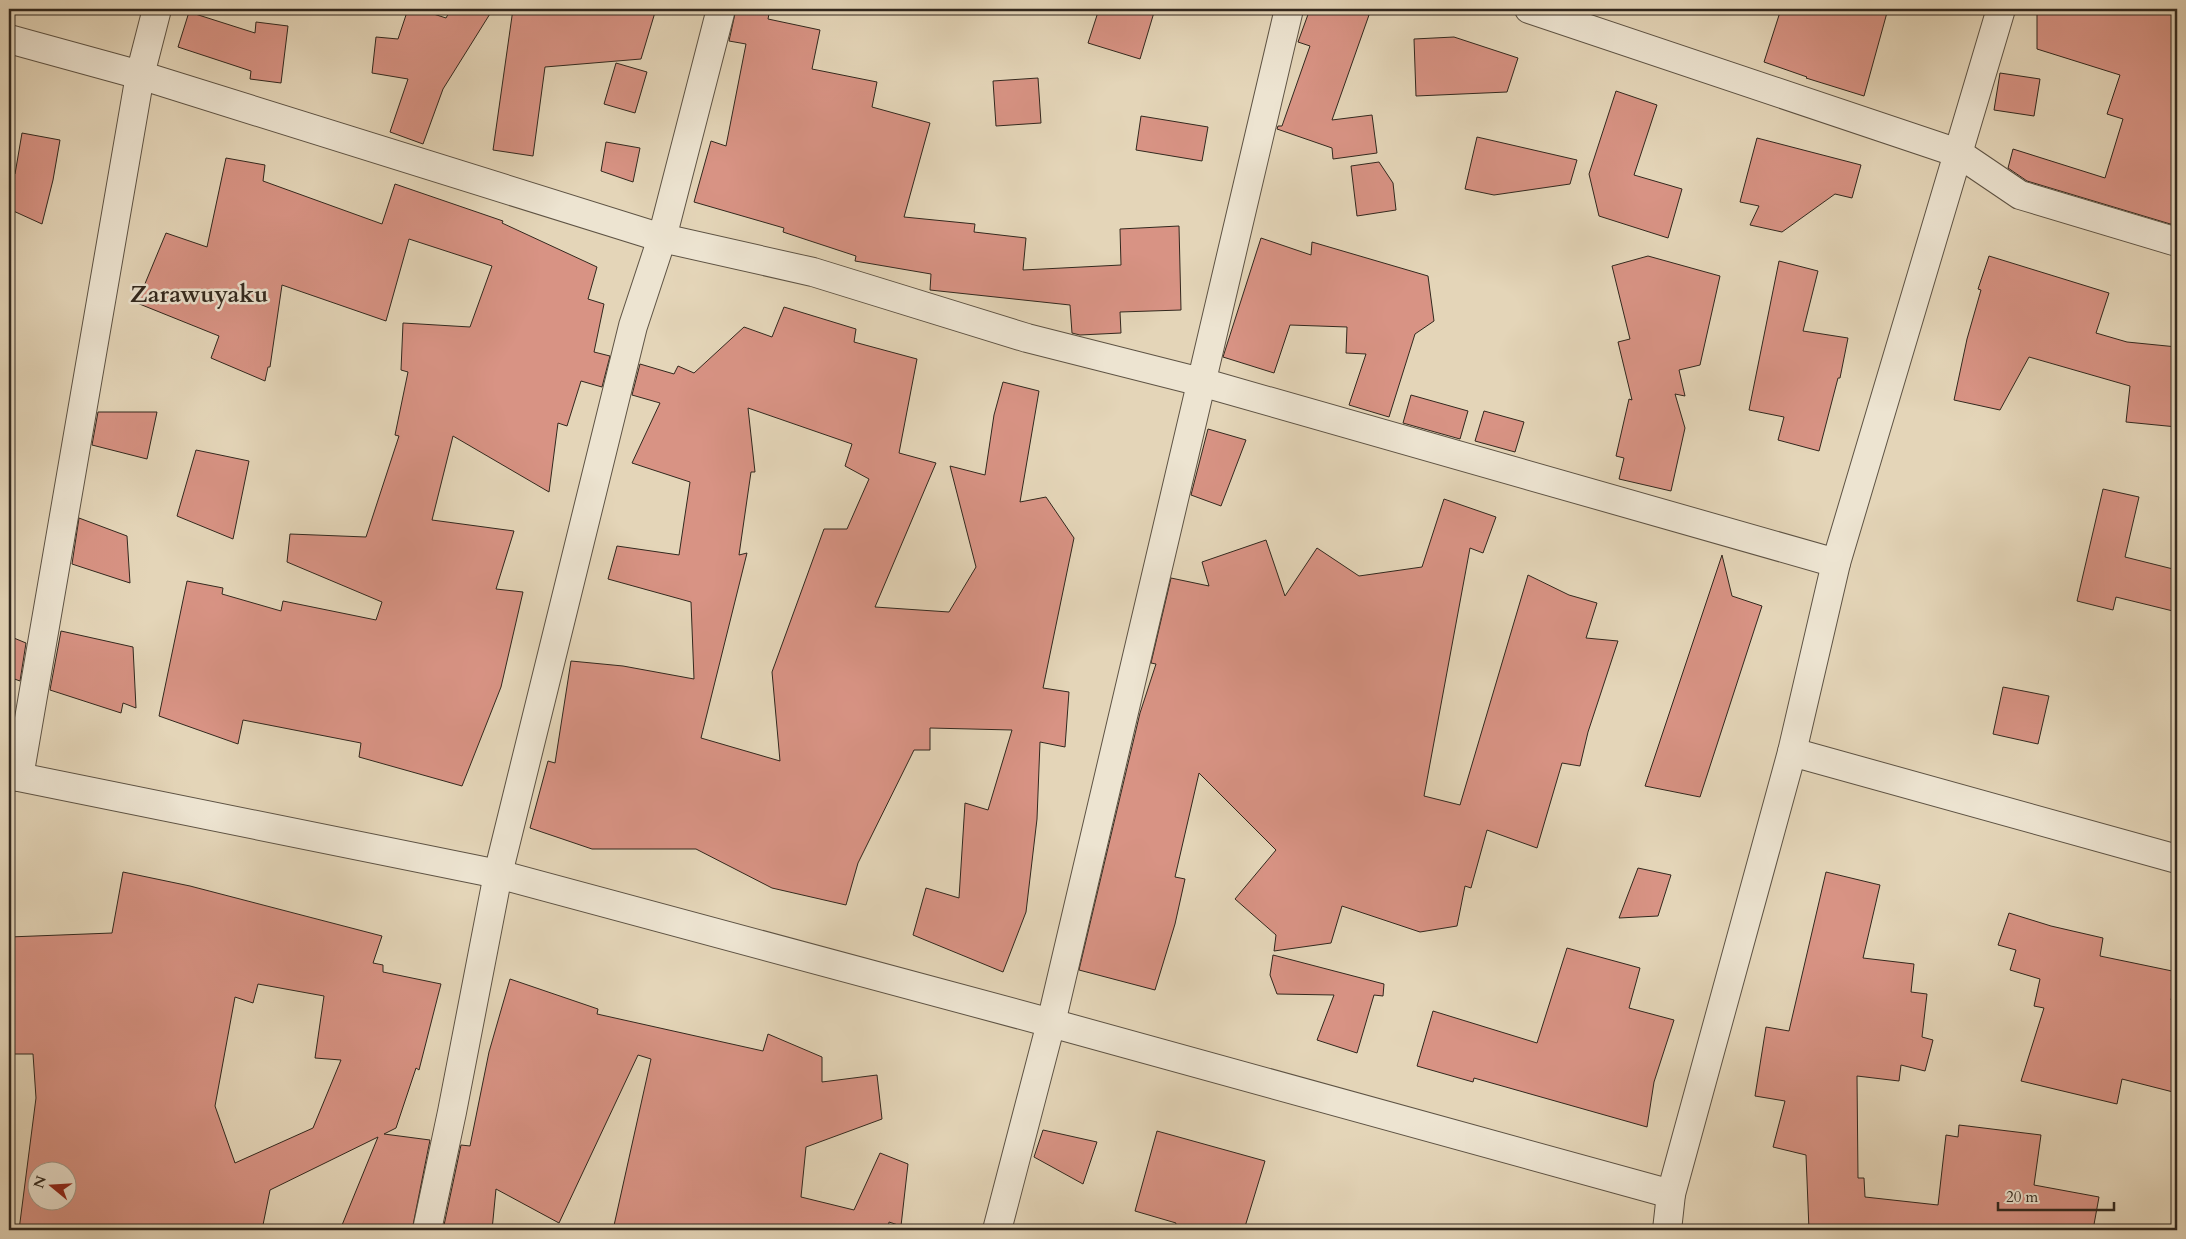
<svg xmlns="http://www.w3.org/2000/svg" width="2186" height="1239" font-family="Cardo,serif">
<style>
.building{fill:#d89384;stroke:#32281e;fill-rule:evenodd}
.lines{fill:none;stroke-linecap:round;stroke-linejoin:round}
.minor-casing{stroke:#5e5344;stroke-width:30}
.minor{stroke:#ede4d1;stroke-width:28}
.labels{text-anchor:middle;stroke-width:5;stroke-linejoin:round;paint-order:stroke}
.quarter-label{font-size:24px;font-weight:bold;fill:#32281e;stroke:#ede4d1}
</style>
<rect width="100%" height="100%" fill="#e4d5b8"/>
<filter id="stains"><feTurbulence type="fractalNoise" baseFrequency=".004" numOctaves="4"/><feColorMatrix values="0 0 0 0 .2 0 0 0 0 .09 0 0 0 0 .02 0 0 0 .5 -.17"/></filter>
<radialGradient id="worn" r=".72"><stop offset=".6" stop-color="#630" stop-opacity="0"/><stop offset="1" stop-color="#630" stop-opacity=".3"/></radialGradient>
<g class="building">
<path d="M 408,9 L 418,9 L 446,18 L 451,9 L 493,9 L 443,89 L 423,144 L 390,132 L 408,79 L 372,73 L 376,37 L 398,39 Z"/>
<path d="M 513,9 L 656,9 L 641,59 L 545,67 L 533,156 L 493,150 Z"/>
<path d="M 736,9 L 770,9 L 768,19 L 820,30 L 812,69 L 877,82 L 872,107 L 930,123 L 904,217 L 975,224 L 974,232 L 1026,238 L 1023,270 L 1121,265 L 1120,229 L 1179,226 L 1181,310 L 1120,312 L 1121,333 L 1080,335 L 1072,333 L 1070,305 L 930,290 L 931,274 L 855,261 L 856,256 L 783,232 L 784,228 L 694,202 L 711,141 L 726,146 L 746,44 L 729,41 Z"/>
<path d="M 1099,9 L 1155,9 L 1140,59 L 1088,43 Z"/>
<path d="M 1310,9 L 1350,9 L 1369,15 L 1332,120 L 1372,115 L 1377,153 L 1333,159 L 1332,148 L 1277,129 L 1278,126 L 1282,126 L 1310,46 L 1298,42 Z"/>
<path d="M 1781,9 L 1888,9 L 1864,96 L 1806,78 L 1807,77 L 1764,62 Z"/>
<path d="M 2037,9 L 2177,9 L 2177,226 L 2027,181 L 2008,168 L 2013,149 L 2105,178 L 2123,119 L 2107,114 L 2120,75 L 2037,49 Z"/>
<path d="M 189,12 L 255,33 L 256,22 L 288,26 L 281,83 L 250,79 L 251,71 L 178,47 Z"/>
<path d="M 1454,37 L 1518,58 L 1507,92 L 1416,96 L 1414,39 Z"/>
<path d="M 616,63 L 647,72 L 635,113 L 604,104 Z"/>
<path d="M 2000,73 L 2040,79 L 2034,116 L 1994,110 Z"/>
<path d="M 1038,78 L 1041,123 L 996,126 L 993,81 Z"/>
<path d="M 1616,91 L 1657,105 L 1634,175 L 1682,189 L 1668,238 L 1599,216 L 1589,174 Z"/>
<path d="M 1141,116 L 1208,127 L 1202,161 L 1136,150 Z"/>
<path d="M 22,133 L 60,140 L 53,180 L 42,224 L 9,209 L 9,171 L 15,174 Z"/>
<path d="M 1477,137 L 1577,160 L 1570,184 L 1494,195 L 1465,189 Z"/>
<path d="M 1757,138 L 1861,165 L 1852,198 L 1835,194 L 1782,232 L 1750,225 L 1759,206 L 1740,202 Z"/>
<path d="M 606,142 L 640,148 L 633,182 L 601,171 Z"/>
<path d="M 226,158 L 265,165 L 263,181 L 382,224 L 395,184 L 503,221 L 502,223 L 597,267 L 588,299 L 604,304 L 594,352 L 610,356 L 602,387 L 581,381 L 567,426 L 558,423 L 549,492 L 453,436 L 432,520 L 514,531 L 496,589 L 523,592 L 501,687 L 462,786 L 359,757 L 361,743 L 243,720 L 238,744 L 159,716 L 187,581 L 223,588 L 222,594 L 281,611 L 283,601 L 376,620 L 382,602 L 287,562 L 290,534 L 366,537 L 399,436 L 395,435 L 408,372 L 401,370 L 403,323 L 470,327 L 492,266 L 409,239 L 386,321 L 282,285 L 270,367 L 268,367 L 265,381 L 211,358 L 219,336 L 137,303 L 166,233 L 207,247 Z"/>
<path d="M 1379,162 L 1393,183 L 1396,210 L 1357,216 L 1351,166 Z"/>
<path d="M 1261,238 L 1311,255 L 1312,242 L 1428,276 L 1434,321 L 1415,334 L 1389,417 L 1349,405 L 1366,354 L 1346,353 L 1347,327 L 1290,325 L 1274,373 L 1223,357 Z"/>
<path d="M 1648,256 L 1720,276 L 1700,365 L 1679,370 L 1685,396 L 1675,394 L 1685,428 L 1671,491 L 1619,479 L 1624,458 L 1616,456 L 1629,399 L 1632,400 L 1618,342 L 1630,339 L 1612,266 Z"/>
<path d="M 1989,256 L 2109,293 L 2096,333 L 2127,342 L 2177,347 L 2177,427 L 2126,422 L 2130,386 L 2029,357 L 2000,410 L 1954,400 L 1967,339 L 1981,290 L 1978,289 Z"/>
<path d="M 1779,261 L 1818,271 L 1803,331 L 1848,338 L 1840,378 L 1838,378 L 1819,451 L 1778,440 L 1784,417 L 1749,410 Z"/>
<path d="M 784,307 L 856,329 L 854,342 L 917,359 L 899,453 L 936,463 L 875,607 L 949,612 L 976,567 L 950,466 L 985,475 L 994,415 L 1003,382 L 1039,391 L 1020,502 L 1046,497 L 1074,538 L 1043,688 L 1069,692 L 1065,747 L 1040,742 L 1037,819 L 1026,912 L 1003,972 L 913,935 L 926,888 L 959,898 L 965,803 L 988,810 L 1012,730 L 930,728 L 930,750 L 914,750 L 858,863 L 846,905 L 772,888 L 696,849 L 592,849 L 530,828 L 548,761 L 555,763 L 571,661 L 623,666 L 694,679 L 691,602 L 608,579 L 617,546 L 679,555 L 690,482 L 632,463 L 660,403 L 632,395 L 640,364 L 674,374 L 678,366 L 694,373 L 744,327 L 772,337 ZM 748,408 L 852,444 L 845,466 L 869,479 L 847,529 L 824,529 L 772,672 L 780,761 L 701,738 L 747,553 L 739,555 L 751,472 L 755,472 Z"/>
<path d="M 1411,395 L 1468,411 L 1460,439 L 1403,423 Z"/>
<path d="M 1484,411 L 1524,422 L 1515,452 L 1475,441 Z"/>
<path d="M 98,412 L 157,412 L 147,459 L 92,445 Z"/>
<path d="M 1208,429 L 1246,440 L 1221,506 L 1191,495 Z"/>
<path d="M 196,450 L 249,461 L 233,539 L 177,516 Z"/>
<path d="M 2103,489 L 2139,497 L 2125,557 L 2177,570 L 2177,612 L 2116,597 L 2113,610 L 2077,601 Z"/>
<path d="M 1444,499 L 1496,517 L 1483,553 L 1470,548 L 1424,796 L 1460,805 L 1528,575 L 1569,595 L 1597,603 L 1586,638 L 1618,641 L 1588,732 L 1580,766 L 1562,763 L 1537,848 L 1487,830 L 1471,888 L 1465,886 L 1457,926 L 1420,932 L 1342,906 L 1331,943 L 1274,951 L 1276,935 L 1235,899 L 1276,850 L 1199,773 L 1175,877 L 1185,879 L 1175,924 L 1155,990 L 1079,970 L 1140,713 L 1156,664 L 1151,663 L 1171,578 L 1209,586 L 1202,562 L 1266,540 L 1285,596 L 1317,548 L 1359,576 L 1422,567 Z"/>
<path d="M 79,518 L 127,536 L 130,583 L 72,564 Z"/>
<path d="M 1722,555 L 1732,596 L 1762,606 L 1700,797 L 1645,786 Z"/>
<path d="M 61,631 L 133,647 L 136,708 L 123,703 L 121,713 L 50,690 Z"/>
<path d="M 9,636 L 26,643 L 20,681 L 9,677 Z"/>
<path d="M 2003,687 L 2049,696 L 2038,744 L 1993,734 Z"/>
<path d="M 1638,868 L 1671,875 L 1658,916 L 1619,918 Z"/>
<path d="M 123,872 L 190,886 L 382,936 L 373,963 L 383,965 L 383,972 L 441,984 L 419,1070 L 416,1068 L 396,1128 L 384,1134 L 430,1140 L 412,1230 L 340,1230 L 378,1137 L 270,1190 L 262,1230 L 19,1230 L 36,1098 L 33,1054 L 9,1054 L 9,937 L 112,933 ZM 258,984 L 324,996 L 315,1058 L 341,1060 L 313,1128 L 235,1163 L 215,1106 L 235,997 L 253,1003 ZM 38,1172 L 68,1172 L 68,1202 L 38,1202 Z"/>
<path d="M 1826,872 L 1880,885 L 1863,958 L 1914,964 L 1911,992 L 1927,994 L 1922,1037 L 1933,1040 L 1925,1071 L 1901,1065 L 1899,1081 L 1857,1076 L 1858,1178 L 1864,1178 L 1865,1197 L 1938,1205 L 1946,1135 L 1958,1137 L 1959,1125 L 2041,1135 L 2034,1185 L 2099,1197 L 2093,1230 L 1809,1230 L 1806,1155 L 1773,1147 L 1785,1101 L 1755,1096 L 1766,1027 L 1789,1031 Z"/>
<path d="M 2009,913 L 2051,926 L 2103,938 L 2100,956 L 2177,972 L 2171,1000 L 2177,1001 L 2177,1093 L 2122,1079 L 2117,1104 L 2021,1081 L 2044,1008 L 2034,1006 L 2040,979 L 2010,970 L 2016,950 L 1998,945 Z"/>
<path d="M 1567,948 L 1640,968 L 1629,1008 L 1674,1020 L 1654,1082 L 1647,1127 L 1474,1078 L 1473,1082 L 1417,1066 L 1433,1011 L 1537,1043 Z"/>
<path d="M 1273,955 L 1384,984 L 1383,996 L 1374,995 L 1357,1053 L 1317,1040 L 1334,995 L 1277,994 L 1270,975 Z"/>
<path d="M 510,979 L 598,1009 L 597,1014 L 763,1051 L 768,1034 L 822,1057 L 822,1082 L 877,1075 L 882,1119 L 806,1147 L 801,1197 L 854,1210 L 880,1153 L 908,1164 L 901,1226 L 889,1222 L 888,1230 L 613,1230 L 651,1059 L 638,1055 L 559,1223 L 496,1189 L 492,1230 L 443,1230 L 461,1145 L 470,1146 L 489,1052 Z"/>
<path d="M 1043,1130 L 1097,1142 L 1083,1184 L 1034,1157 Z"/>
<path d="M 1157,1131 L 1265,1161 L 1244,1230 L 1174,1230 L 1176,1223 L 1135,1211 Z"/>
</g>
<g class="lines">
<g class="minor-casing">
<g id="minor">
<path d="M 1529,9 L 1958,153 L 2020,195 L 2177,242"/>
<path d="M 9,39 L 140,75 L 662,238 L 813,272 L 1027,338 L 1201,382 L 1836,563"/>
<path d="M 1792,752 L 2177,859"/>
<path d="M 9,775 L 498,874 L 1051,1023 L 1671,1194"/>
<path d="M 19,777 L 140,75 L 157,9"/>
<path d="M 427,1230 L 452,1112 L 498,874 L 633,326 L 662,238 L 721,9"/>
<path d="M 997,1230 L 1051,1023 L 1289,9"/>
<path d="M 1667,1230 L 1671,1194 L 1792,752 L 1836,563 L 2001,9"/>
</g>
</g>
<use href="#minor" class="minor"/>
</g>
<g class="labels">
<g class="quarter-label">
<text x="199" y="302">Zarawuyaku</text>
</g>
</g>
<rect width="2186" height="1239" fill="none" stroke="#e4d5b8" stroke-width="30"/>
<rect x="10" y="10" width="2166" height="1219" fill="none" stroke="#32281e" stroke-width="2.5"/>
<rect x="15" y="15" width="2156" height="1209" fill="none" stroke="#32281e"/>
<g transform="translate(52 1186) rotate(288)"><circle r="24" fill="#ede4d1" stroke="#a29989"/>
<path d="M0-4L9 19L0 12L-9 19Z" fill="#8f2418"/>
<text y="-8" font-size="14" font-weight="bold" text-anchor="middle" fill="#32281e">N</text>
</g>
<path d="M1998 1202v8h116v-8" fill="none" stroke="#32281e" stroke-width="2.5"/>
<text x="2006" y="1202" font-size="15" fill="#32281e" stroke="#ede4d1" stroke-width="4" paint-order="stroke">20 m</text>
<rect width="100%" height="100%" filter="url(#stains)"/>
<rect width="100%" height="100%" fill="url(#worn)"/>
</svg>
